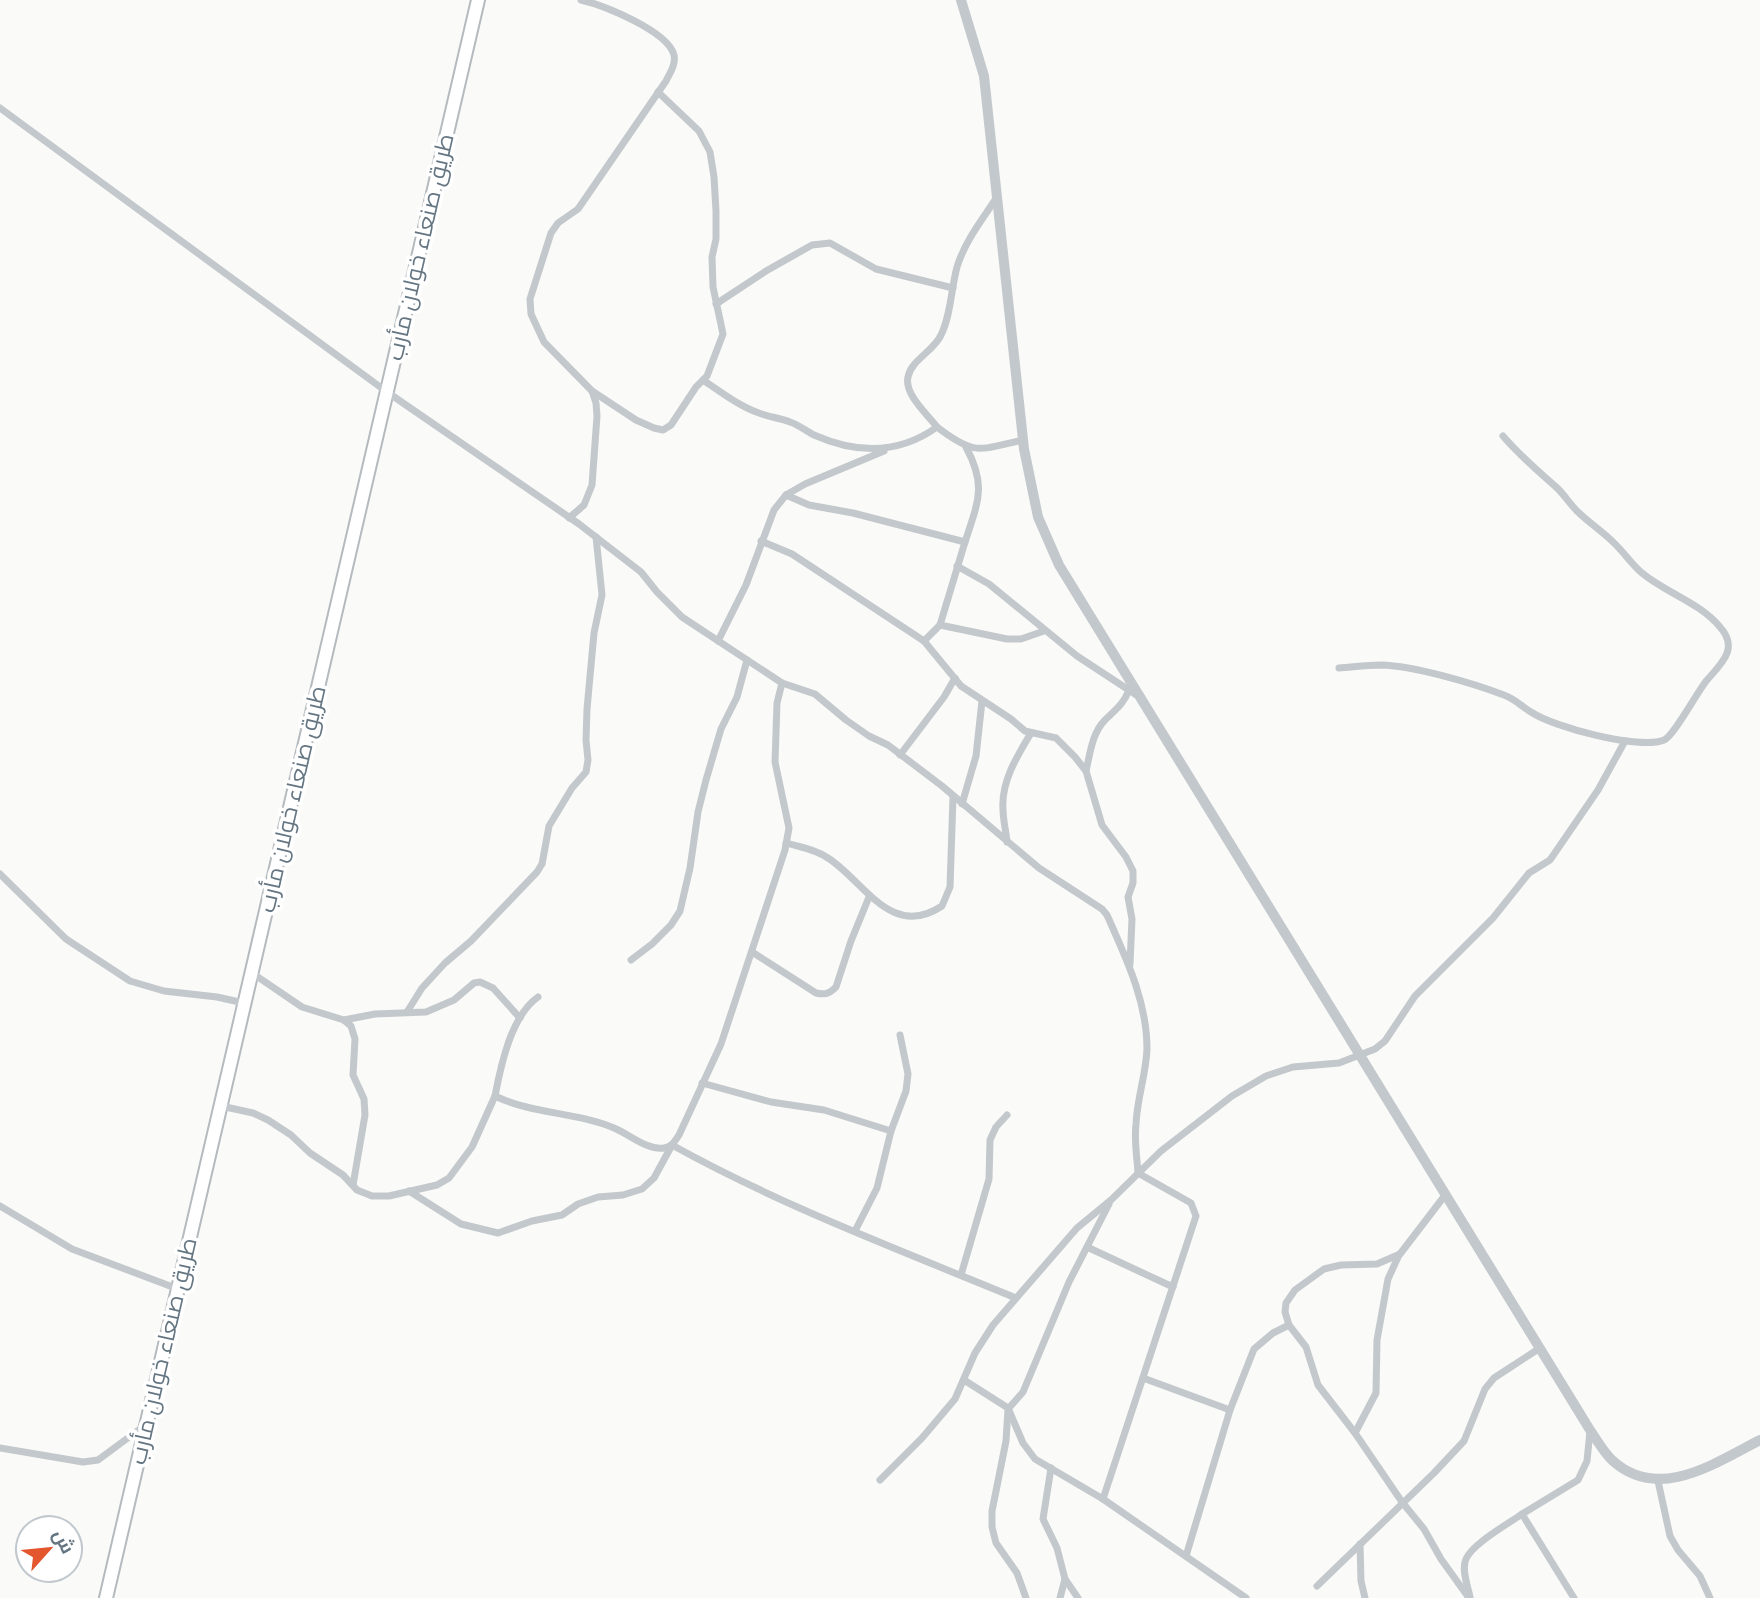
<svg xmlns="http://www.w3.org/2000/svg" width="1760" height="1598" font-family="'Varela Round',Cairo,sans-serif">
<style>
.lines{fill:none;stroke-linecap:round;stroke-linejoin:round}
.primary-casing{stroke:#b5babe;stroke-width:16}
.minor{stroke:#c3c8cc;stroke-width:7}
.tertiary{stroke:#c3c8cc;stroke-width:10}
.primary{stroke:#fff;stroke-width:12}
.labels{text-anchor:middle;stroke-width:7;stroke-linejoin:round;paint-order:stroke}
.street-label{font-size:23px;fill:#657683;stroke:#fff}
</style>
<rect width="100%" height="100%" fill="#fafaf8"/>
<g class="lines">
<g class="primary-casing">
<path id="primary" d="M 106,1598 L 478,0"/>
</g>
<g class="minor">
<path d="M 0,108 L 387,392 L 579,524 L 641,572 L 657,592 L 682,617 L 782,683 L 777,703 L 775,762 L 789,828 L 785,850 L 721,1044 L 679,1135 C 675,1141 672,1147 664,1148 C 648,1151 629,1134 614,1128 C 576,1112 532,1114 495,1096 L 472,1147 L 449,1178 L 437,1185 L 389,1196 L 372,1196 L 357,1190 L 343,1175 L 310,1153 L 291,1135 L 268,1120 L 253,1113 L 221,1106"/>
<path d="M 716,304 L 766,271 L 812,245 L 830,243 L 876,269 L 953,288"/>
<path d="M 703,380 C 721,392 739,406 759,413 C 769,417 780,418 790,422 C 799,425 806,431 814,435 C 857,454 898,455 937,427 C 975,456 978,450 1023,440"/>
<path d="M 592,391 L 636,420 L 654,428 L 663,430 L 671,425 L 696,387 L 707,376 L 723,334 L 713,287 L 712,257 L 716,239 L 716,211 L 714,177 L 710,152 L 699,131 L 658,92"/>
<path d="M 937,427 C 927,414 904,394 908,377 C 911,360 934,351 941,335 C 951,315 951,289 957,267 C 965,241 982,220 997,197"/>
<path d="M 786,495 L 809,505 L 853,513 L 965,542 C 978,502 987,486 966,447"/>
<path d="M 569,518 L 584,505 L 592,485 L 597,416 L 596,403 L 592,391 L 544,342 L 531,314 L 530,299 L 551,233 L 558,223 L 578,209 L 666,81 C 670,73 676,64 674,55 C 668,31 603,5 581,0"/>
<path d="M 761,541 L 792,554 L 924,641 L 961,686 L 1011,719 L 1025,731 L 1056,738 L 1075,757 L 1086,771 L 1102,825 L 1126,857 L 1133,871 L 1133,883 L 1128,897 L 1132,919 L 1130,964"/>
<path d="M 965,542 L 940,625 L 1007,639 L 1021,639 L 1044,631"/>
<path d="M 957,566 L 989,584 L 1077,656 L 1138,696"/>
<path d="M 718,641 L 746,585 L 774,510 L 786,495 L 805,484 L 884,451"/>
<path d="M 924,641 L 940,625"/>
<path d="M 1339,668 C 1353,667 1367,665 1381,665 C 1415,666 1472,683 1504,695 C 1515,699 1521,706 1531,712 C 1553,727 1639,750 1664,740 C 1674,736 1697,692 1707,680 C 1722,663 1739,648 1720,627 C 1699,602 1666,593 1642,573 C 1631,564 1624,552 1613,542 C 1602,531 1588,522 1577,511 C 1569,503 1564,494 1556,487 C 1537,470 1519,455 1503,436"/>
<path d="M 782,683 L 815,694 L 846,720 L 869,736 L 888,745 L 942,786 L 1039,868 L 1102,909 L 1107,915 C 1126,958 1147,1001 1147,1049 C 1146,1075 1137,1098 1136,1124 C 1134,1140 1137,1157 1138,1173 L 1191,1203 L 1196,1216 L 1103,1499"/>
<path d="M 900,755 L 944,697 L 955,678"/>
<path d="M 1086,771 C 1090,754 1092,733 1105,720 C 1116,709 1123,705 1129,690"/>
<path d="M 962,804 L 976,756 L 982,701"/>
<path d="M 1007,842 C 1006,831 1003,820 1003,809 C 1001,782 1017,756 1031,733"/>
<path d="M 786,843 C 800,847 815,849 828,858 C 864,881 891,940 942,906 L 950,887 L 953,797"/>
<path d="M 0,874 L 66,939 L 130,981 L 164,991 L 217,997 L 244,1003"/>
<path d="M 752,952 L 816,993 C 825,995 829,994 836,987 L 851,941 L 869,897"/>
<path d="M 631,960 L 652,944 L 671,925 L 680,911 L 690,868 L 698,812 L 706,780 L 721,729 L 737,697 L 747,660"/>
<path d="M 252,973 L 302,1007 L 344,1020 L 351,1026 L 355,1039 L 353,1075 L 364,1099 L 365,1115 L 353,1185"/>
<path d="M 407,1012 L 422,988 L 445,963 L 471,941 L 537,872 L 542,864 L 549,826 L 572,788 L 586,772 L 588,760 L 586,740 L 587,709 L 594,633 L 602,595 L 596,537"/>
<path d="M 344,1020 L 375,1014 L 426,1012 L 454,1000 L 474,983 L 480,982 L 493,988 L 520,1018"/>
<path d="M 702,1083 L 771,1102 L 824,1110 L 891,1131"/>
<path d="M 495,1096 C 501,1065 511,1016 538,997"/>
<path d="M 409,1191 L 461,1224 L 498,1233 L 532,1221 L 562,1215 L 578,1204 L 598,1197 L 623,1195 L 642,1189 L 654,1178 L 672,1145 C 782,1206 900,1250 1016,1298"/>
<path d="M 1446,1194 L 1400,1254 L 1377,1264 L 1341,1265 L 1324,1269 L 1295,1290 L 1286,1303 L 1285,1312 L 1289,1325 L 1306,1347 L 1318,1385 L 1355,1433 L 1402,1502 L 1424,1529 L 1441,1559 L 1469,1598"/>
<path d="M 0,1206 L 72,1249 L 178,1289"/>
<path d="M 855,1231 L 877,1188 L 891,1131 L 906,1091 L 908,1074 L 900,1035"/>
<path d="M 1087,1247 L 1173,1287"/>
<path d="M 961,1275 L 989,1179 L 990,1140 L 996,1127 L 1007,1115"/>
<path d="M 1143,1378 L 1230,1410"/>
<path d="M 964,1380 L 1008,1408 L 1023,1443 L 1035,1459 L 1103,1499 L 1246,1598"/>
<path d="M 1355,1433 L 1376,1393 L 1377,1340 L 1388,1279 L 1399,1255"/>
<path d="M 0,1448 L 83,1462 L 98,1460 L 144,1426"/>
<path d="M 1051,1468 L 1043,1519 L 1057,1548 L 1065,1579 L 1078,1598"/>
<path d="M 880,1480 L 922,1438 L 955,1399 L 975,1353 L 993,1325 L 1077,1228 L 1111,1200 L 1161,1151 L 1232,1096 L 1266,1076 L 1293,1067 L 1339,1063 L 1375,1049 L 1385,1041 L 1415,996 L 1493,918 L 1529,873 L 1550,860 L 1598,790 L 1625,741"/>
<path d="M 1658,1481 L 1670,1536 L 1678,1550 L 1700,1576 L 1710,1598"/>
<path d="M 1360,1544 L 1361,1581 L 1365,1598"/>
<path d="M 1186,1556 L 1230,1410 L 1254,1349 L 1273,1333 L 1289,1325"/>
<path d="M 1317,1586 L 1434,1473 L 1464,1441 L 1485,1389 L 1494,1378 L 1540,1348"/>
<path d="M 1470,1597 C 1468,1587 1461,1569 1466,1559 C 1472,1544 1508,1524 1522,1514"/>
<path d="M 1026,1598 L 1017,1573 L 996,1543 L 992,1527 L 992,1511 L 1006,1441 L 1008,1409 L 1023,1392 L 1069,1282 L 1109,1204"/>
<path d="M 1060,1598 L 1065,1579"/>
<path d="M 1574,1598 L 1522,1514 L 1578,1480 L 1587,1461 L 1590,1431"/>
</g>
<path class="tertiary" d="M 961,0 L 984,76 L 1024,449 L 1038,517 L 1059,565 L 1590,1430 C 1597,1440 1604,1453 1613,1461 C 1659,1502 1715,1463 1760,1440"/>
<use href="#primary" class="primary"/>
</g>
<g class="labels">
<g class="street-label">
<text transform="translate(420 247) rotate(-77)" y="8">طريق صنعاء خولان مأرب</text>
<text transform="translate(292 799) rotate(-77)" y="8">طريق صنعاء خولان مأرب</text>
<text transform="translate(163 1351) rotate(-77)" y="8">طريق صنعاء خولان مأرب</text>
</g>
</g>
<g transform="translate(49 1549) rotate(63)"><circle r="33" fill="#ffffff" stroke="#c1c8cd" stroke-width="2"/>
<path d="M0-5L12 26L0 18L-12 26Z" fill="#e4572e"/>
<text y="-10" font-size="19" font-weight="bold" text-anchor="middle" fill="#657683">ش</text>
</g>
</svg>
